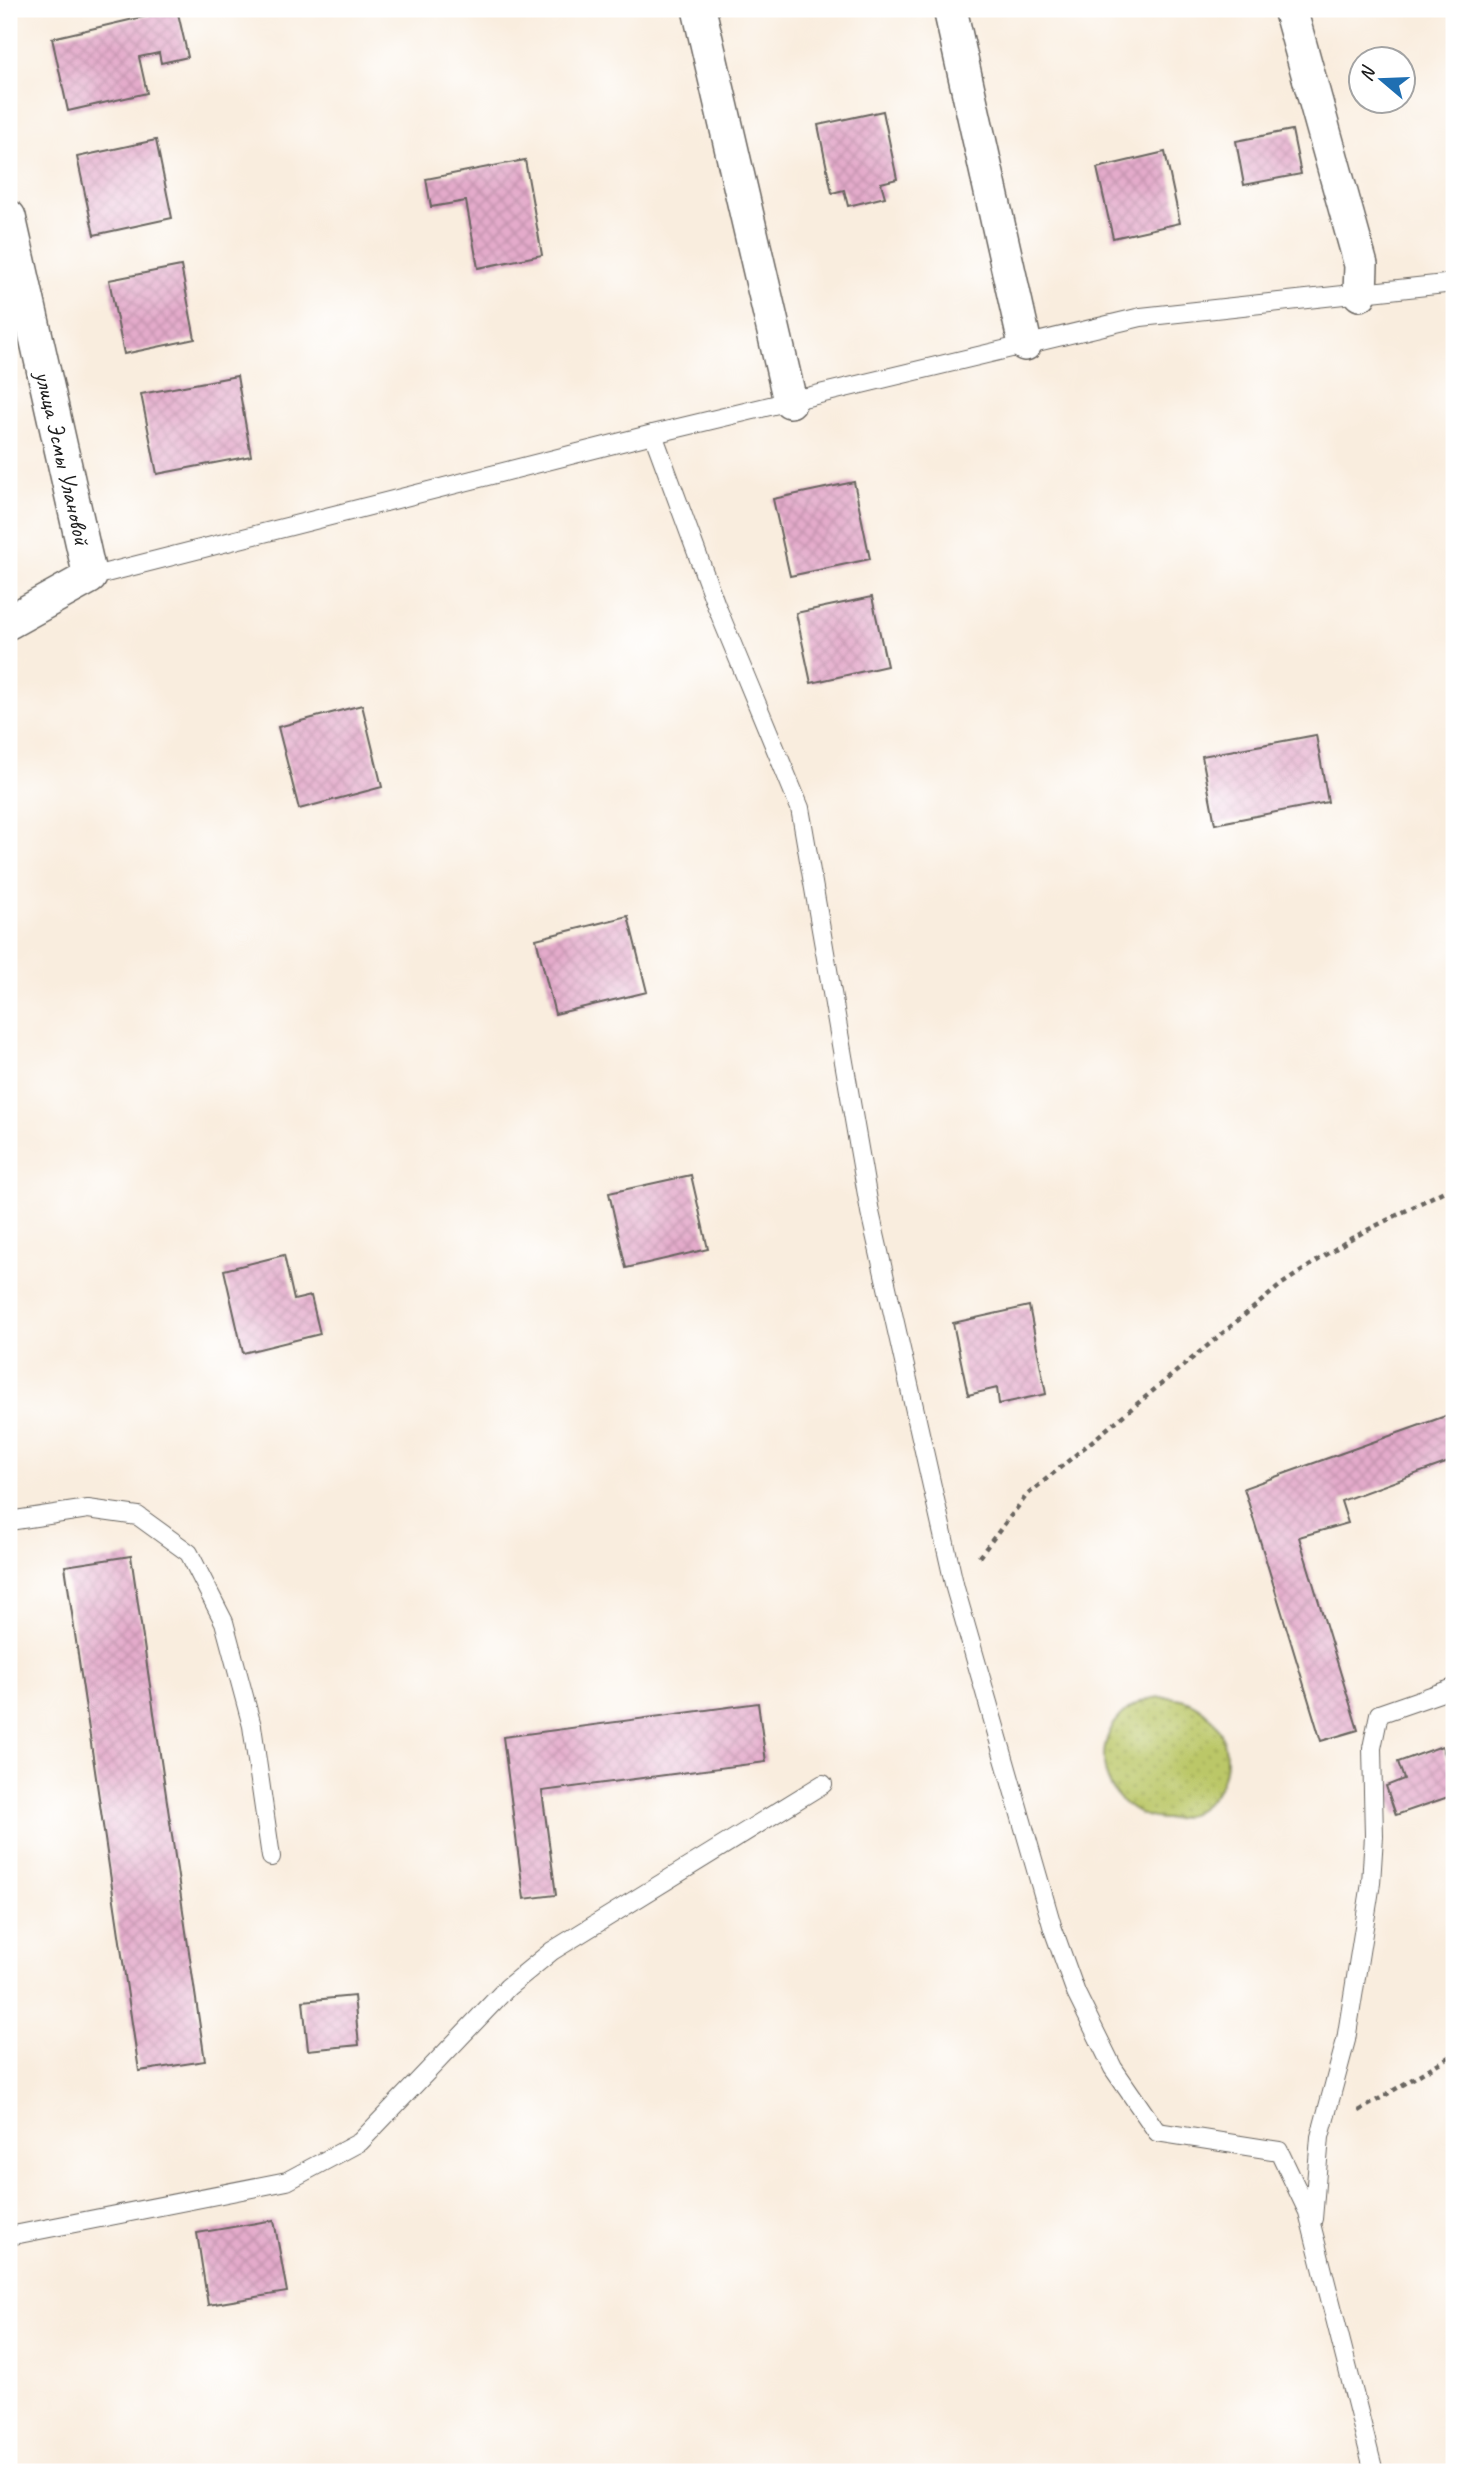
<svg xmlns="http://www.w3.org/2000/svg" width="1463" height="2481" font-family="Caveat,sans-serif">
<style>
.grass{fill:url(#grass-dots);stroke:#6c7242;stroke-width:2}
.building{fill:url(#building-cross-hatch)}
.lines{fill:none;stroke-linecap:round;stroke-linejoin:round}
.service-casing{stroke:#696560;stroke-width:20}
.minor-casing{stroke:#696560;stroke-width:36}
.path{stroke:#696560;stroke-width:4.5;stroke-dasharray:5 5;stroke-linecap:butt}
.service{stroke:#fff;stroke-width:18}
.minor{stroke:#fff;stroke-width:33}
.labels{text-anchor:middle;stroke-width:6;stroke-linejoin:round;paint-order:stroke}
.street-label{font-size:24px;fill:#1c1c1c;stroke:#fff}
</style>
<defs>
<pattern id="grass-dots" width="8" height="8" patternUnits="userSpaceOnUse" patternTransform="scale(1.75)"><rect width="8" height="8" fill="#bbc768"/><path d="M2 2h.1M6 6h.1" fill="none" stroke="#a0aa5a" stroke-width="1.8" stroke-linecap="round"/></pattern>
<pattern id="building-cross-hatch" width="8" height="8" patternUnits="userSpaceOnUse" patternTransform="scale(1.75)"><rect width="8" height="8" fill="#e4abcb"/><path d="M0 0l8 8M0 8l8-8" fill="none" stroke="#c393ae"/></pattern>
</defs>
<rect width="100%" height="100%" fill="#fff"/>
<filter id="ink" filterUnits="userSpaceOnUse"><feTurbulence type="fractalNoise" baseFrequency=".0143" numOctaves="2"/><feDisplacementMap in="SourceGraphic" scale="14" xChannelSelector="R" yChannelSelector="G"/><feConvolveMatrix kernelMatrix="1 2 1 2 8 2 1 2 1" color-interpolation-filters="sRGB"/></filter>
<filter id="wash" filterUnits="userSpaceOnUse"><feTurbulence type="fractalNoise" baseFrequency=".00686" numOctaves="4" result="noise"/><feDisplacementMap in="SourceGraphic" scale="28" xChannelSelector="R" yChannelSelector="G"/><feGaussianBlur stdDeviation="1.57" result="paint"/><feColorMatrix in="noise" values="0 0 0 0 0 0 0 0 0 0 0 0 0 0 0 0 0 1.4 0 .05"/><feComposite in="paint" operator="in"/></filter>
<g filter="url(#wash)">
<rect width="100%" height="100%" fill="#f9edde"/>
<circle class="grass" cx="1165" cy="1758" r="61"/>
<g id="blocks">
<g class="building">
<path d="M 177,9 L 188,57 L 161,63 L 159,53 L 139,57 L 147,93 L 68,111 L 52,38 Z"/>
<path d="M 883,111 L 897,179 L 881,183 L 885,197 L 848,206 L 844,190 L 832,193 L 818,125 Z"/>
<path d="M 1292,130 L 1301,174 L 1244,185 L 1236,141 Z"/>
<path d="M 156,140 L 172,218 L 94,235 L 77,157 Z"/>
<path d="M 1165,152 L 1180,223 L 1113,238 L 1097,168 Z"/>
<path d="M 525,160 L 542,255 L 478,268 L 466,201 L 431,207 L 426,179 Z"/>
<path d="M 181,266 L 195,339 L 124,354 L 109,280 Z"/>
<path d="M 237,376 L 251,456 L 157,474 L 141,394 Z"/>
<path d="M 854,482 L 870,559 L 790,576 L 773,499 Z"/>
<path d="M 872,597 L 887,666 L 811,683 L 796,613 Z"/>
<path d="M 362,705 L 382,787 L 299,809 L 278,727 Z"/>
<path d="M 1316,735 L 1328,802 L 1215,824 L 1202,756 Z"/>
<path d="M 628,916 L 647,992 L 555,1014 L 536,939 Z"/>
<path d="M 691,1175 L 708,1249 L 626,1268 L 609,1193 Z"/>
<path d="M 284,1255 L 294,1300 L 311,1296 L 320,1334 L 243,1353 L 224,1270 Z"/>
<path d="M 1029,1306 L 1046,1394 L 999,1404 L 997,1388 L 968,1395 L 953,1323 Z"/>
<path d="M 1454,1413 L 1454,1460 L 1341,1501 L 1348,1523 L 1299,1537 L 1358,1730 L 1321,1741 L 1244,1488 Z"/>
<path d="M 131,1556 L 205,2061 L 139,2071 L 65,1566 Z"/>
<path d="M 758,1703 L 766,1762 L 542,1791 L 556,1895 L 524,1899 L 503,1737 Z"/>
<path d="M 1442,1746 L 1454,1780 L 1454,1795 L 1396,1815 L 1386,1786 L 1404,1779 L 1398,1762 Z"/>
<path d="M 354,1996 L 359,2045 L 308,2050 L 303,2001 Z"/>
<path d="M 274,2220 L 287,2292 L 208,2305 L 197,2233 Z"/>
</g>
</g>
</g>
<g filter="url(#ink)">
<use href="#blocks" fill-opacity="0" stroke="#696560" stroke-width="2"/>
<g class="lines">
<g class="service-casing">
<g id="service">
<path d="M 653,434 L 1141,317 L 1454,283"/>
<path d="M 90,577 L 653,434 L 716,605 L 800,808 L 870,1212 L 955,1588 L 1053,1929 L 1076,1993 L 1113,2068 L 1157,2132 L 1279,2151 L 1308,2212 L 1374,2472"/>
<path d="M 9,1521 L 88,1509 L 138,1516 L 189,1553 L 224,1622 L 252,1726 L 271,1857"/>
<path d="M 1313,2219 L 1320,2137 L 1346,2040 L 1371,1883 L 1374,1836 L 1372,1748 L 1379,1714 L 1454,1688"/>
<path d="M 9,2236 L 287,2181 L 360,2142 L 508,1987 L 552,1951 L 823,1784"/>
</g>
</g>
<g class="minor-casing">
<g id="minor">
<path d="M 699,9 L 790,401"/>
<path d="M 950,9 L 1025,344"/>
<path d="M 1290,9 L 1361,265 L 1360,294"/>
<path d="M 9,217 L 90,577 L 9,622"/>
</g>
</g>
<g class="path">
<path d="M 979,1557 L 1027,1495 L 1282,1284 L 1352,1238 L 1454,1186"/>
<path d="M 1359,2111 L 1454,2054"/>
</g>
<use href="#service" class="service"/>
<use href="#minor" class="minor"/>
</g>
</g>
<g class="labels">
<g class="street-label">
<text transform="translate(63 458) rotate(77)" y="8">улица Эсмы Улановой</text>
</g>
</g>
<rect width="1463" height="2481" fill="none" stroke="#fff" stroke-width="35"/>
<g transform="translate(1382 80) rotate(289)"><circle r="33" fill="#ffffff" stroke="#a4a4a4" stroke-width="2"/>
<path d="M0-5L12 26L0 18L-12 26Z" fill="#1f6fb2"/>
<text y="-10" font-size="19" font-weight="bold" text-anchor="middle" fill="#1c1c1c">N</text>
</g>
</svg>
